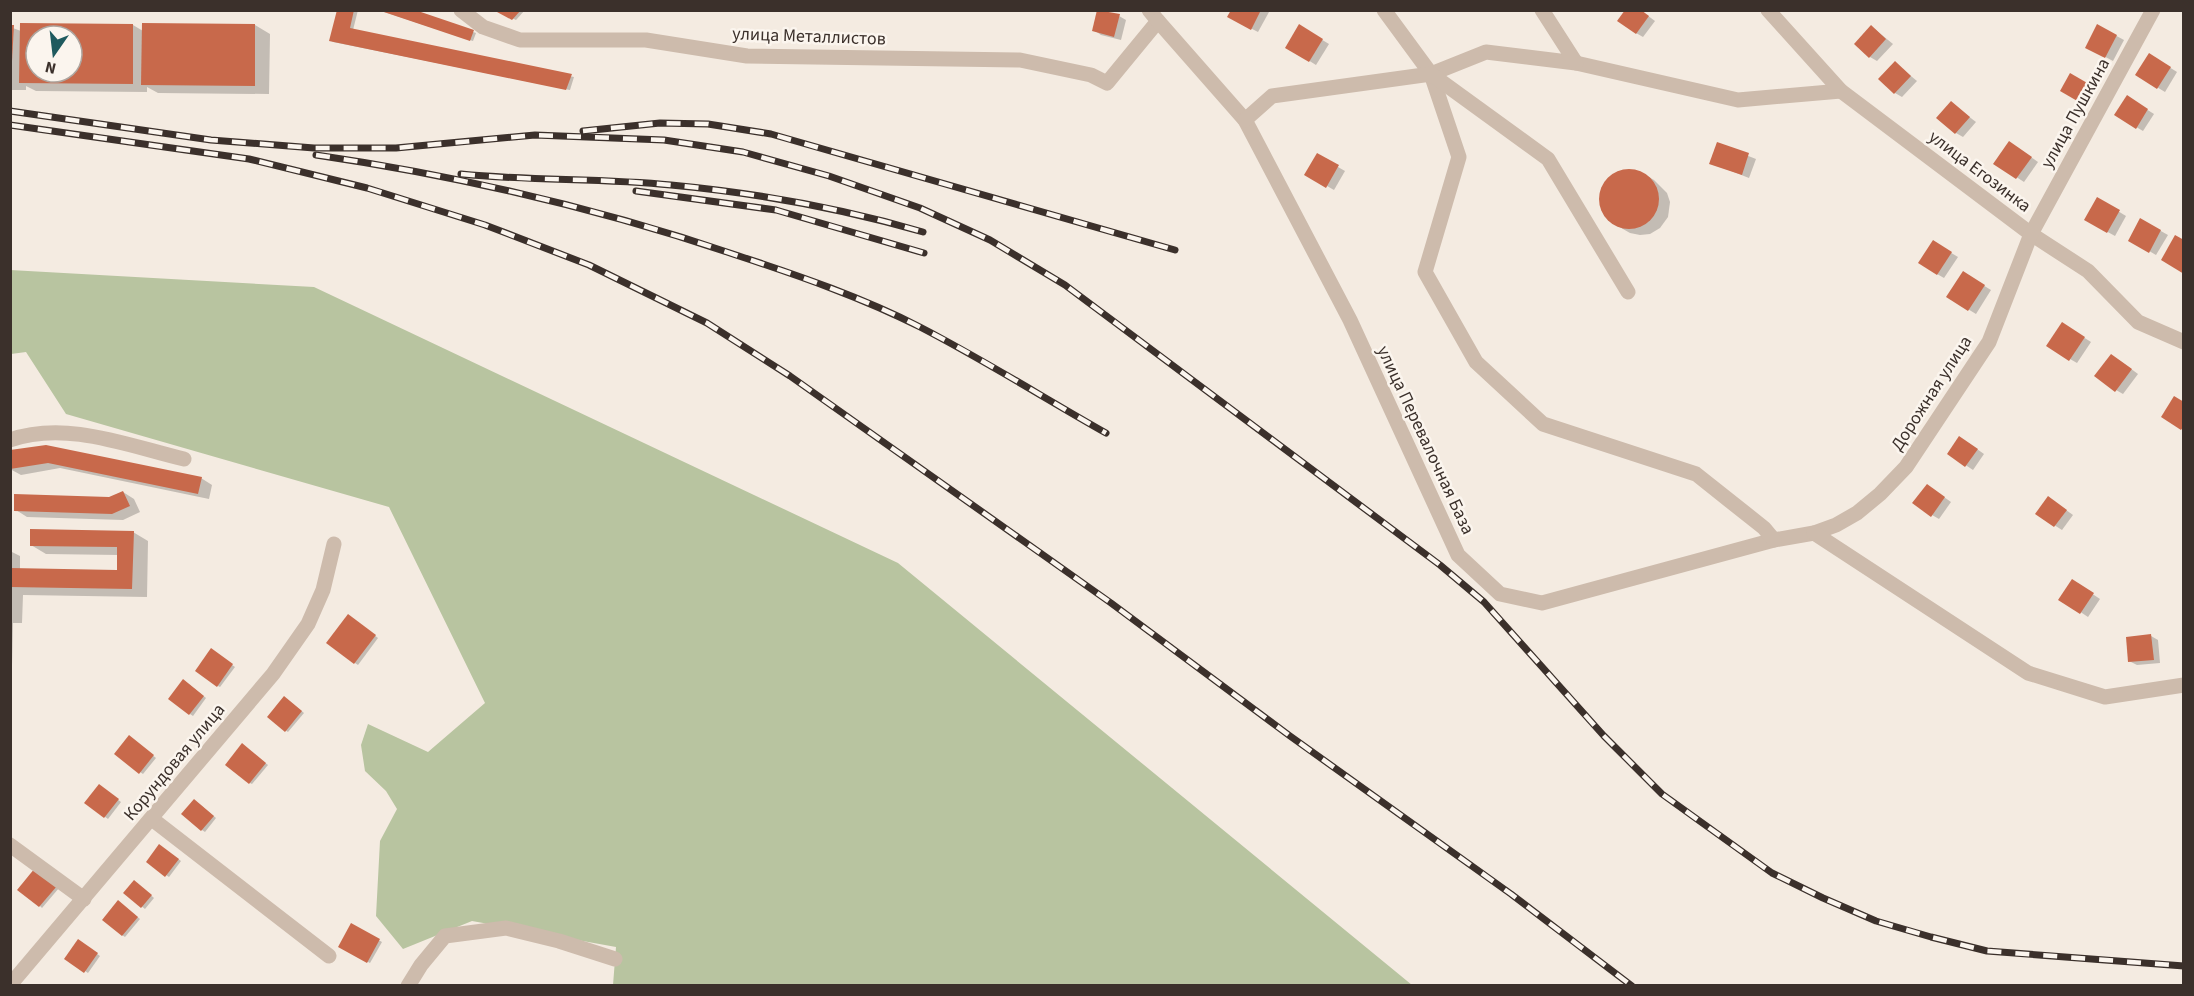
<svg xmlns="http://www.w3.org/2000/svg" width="2194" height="996" font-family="'Source Sans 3',sans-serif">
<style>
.green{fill:#b8c4a0}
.shadow{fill:#0003;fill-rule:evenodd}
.building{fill:#c8694b;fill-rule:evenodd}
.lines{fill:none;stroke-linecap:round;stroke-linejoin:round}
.minor{stroke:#cdbbac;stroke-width:15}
.rail-casing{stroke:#3b302b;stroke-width:7}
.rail{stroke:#fbf5ee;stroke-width:4.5;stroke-dasharray:14;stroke-linecap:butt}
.labels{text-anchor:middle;stroke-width:5;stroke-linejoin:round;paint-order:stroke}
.street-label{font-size:18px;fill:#3b302b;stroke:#fbf5ee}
</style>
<rect width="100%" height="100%" fill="#f4ebe1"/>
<path class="green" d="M 10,270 L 314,287 L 898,563 L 1412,985 L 613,985 L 616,947 L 472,921 L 403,949 L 376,916 L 380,841 L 397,809 L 386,791 L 365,771 L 361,745 L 368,724 L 428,752 L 485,703 L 389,507 L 66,414 L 26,352 L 11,354 Z"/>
<g class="shadow">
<path d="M 339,10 L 358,10 L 353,30 L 574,77 L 570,90 L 333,42 L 330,40 Z"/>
<path d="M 378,10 L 410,10 L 476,33 L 473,41 Z"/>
<path d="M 501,10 L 525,10 L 516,20 L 500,12 Z"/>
<path d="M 1232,10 L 1267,10 L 1269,12 L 1258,32 L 1229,17 Z"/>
<path d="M 1640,10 L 1655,21 L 1643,37 L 1636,33 Z"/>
<path d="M 1119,16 L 1126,20 L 1121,40 L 1101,35 L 1094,30 Z"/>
<path d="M 133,25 L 143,31 L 255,25 L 270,34 L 269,94 L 158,93 L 147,87 L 147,92 L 36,91 L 26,86 L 26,90 L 10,90 L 10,27 L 21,31 ZM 36,36 L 72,36 L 72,72 L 36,72 Z"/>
<path d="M 1299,26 L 1329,44 L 1316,65 L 1287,47 Z"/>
<path d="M 2098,26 L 2124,40 L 2113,61 L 2087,47 Z"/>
<path d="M 1872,27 L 1893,44 L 1877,61 L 1870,57 Z"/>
<path d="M 2150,55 L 2177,72 L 2165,92 L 2137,75 Z"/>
<path d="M 1895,63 L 1917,81 L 1902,97 L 1895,93 Z"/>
<path d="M 2071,75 L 2096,89 L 2086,105 L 2062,90 Z"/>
<path d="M 2127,97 L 2154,114 L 2143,131 L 2116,115 Z"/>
<path d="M 1951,103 L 1976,122 L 1963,137 L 1956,133 Z"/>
<path d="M 1718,144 L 1756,159 L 1749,178 L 1711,163 Z"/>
<path d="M 2017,147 L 2038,162 L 2024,182 L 1995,163 Z"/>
<path d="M 1317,155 L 1345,171 L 1334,190 L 1306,174 Z"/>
<path d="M 1630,170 L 1642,173 L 1654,180 L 1667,193 L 1670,202 L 1668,217 L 1660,228 L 1650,234 L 1640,235 L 1630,233 L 1609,221 L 1601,207 L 1601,193 L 1604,184 L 1611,177 L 1620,172 Z"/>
<path d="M 2098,199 L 2126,216 L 2115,236 L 2086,220 Z"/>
<path d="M 2141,220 L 2168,235 L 2156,255 L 2130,240 Z"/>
<path d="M 1933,242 L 1958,257 L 1944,278 L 1937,274 Z"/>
<path d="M 1963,273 L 1991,290 L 1976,314 L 1948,297 Z"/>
<path d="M 2069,328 L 2091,342 L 2077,363 L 2070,359 Z"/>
<path d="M 2119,360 L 2138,374 L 2123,394 L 2116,390 Z"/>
<path d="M 1967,442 L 1984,454 L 1973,470 L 1949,454 Z"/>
<path d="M 10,452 L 201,478 L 212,485 L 209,499 L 60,468 L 21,475 L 10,469 Z"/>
<path d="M 1934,490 L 1951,502 L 1939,519 L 1932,515 Z"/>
<path d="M 123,492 L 134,499 L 140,512 L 123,520 L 27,517 L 16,510 L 110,499 Z"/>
<path d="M 2055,502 L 2073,515 L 2062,530 L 2037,514 Z"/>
<path d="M 133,532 L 148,541 L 147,597 L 23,595 L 22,623 L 13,623 L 10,752 L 10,551 L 20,556 L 20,570 L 118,572 L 119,555 L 46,554 L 31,545 Z"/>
<path d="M 2079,585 L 2100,599 L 2088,617 L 2061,599 Z"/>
<path d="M 351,617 L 378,638 L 358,665 L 355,663 Z"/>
<path d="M 2151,636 L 2158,640 L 2160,663 L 2137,665 L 2129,661 Z"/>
<path d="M 214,652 L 235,667 L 220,687 L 218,686 Z"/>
<path d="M 187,683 L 206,698 L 193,716 L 190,714 Z"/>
<path d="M 287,699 L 304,713 L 288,732 L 285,730 Z"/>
<path d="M 132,739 L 156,758 L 143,774 L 140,772 Z"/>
<path d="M 245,747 L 268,765 L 252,784 L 250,783 Z"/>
<path d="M 102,788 L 121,802 L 108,819 L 86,803 Z"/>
<path d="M 197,802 L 216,818 L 205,832 L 202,830 Z"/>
<path d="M 163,848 L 181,861 L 169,877 L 166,875 Z"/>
<path d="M 38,872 L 59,888 L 42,908 L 40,906 Z"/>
<path d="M 137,883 L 154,898 L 145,909 L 125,893 Z"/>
<path d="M 121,904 L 140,919 L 125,937 L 122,935 Z"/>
<path d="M 351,925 L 382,942 L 370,963 L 340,947 Z"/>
<path d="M 79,941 L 100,956 L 88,973 L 66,958 Z"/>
</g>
<g class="building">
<path d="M 337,10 L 354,10 L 350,28 L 572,74 L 566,90 L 329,41 Z"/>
<path d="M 378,10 L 415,10 L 474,30 L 470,41 Z"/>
<path d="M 499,10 L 521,10 L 512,20 L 497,12 Z"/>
<path d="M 1097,10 L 1120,14 L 1114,37 L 1092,31 Z"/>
<path d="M 1231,10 L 1261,10 L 1251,30 L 1227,17 Z"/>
<path d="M 1625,10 L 1641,10 L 1649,16 L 1636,34 L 1617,21 Z"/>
<path d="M 20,23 L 133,24 L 133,84 L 19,83 ZM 36,36 L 72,36 L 72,72 L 36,72 Z"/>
<path d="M 142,23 L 255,24 L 255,86 L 141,85 Z"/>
<path d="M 1299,24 L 1323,39 L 1309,62 L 1285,48 Z"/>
<path d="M 2097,24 L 2117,35 L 2105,58 L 2085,48 Z"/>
<path d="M 10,25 L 14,25 L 12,61 L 10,61 Z"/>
<path d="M 1871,25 L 1886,39 L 1869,58 L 1854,44 Z"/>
<path d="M 2149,53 L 2171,67 L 2157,89 L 2135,75 Z"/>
<path d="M 1895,61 L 1911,76 L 1894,94 L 1878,79 Z"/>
<path d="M 2070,73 L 2089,84 L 2079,102 L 2060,91 Z"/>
<path d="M 2127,95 L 2148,109 L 2136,129 L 2114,115 Z"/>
<path d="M 1951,101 L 1970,117 L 1955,134 L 1936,118 Z"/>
<path d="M 2009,141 L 2032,157 L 2016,179 L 1993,164 Z"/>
<path d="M 1717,142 L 1749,153 L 1742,175 L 1709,164 Z"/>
<path d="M 1317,153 L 1339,165 L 1326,188 L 1304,175 Z"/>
<circle cx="1629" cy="199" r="30"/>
<path d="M 2097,197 L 2120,210 L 2107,233 L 2084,220 Z"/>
<path d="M 2140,218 L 2161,230 L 2149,253 L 2128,241 Z"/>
<path d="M 2175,235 L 2184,240 L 2184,274 L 2161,260 Z"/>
<path d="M 1933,240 L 1952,252 L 1937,275 L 1918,263 Z"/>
<path d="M 1963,271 L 1985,285 L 1968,311 L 1946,297 Z"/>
<path d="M 2062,322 L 2085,337 L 2069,361 L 2046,346 Z"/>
<path d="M 2111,354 L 2132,369 L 2115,392 L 2094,376 Z"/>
<path d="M 2174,396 L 2184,402 L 2184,426 L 2181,430 L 2161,417 Z"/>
<path d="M 1959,436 L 1978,449 L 1965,467 L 1947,454 Z"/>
<path d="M 46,445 L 202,477 L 198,494 L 48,463 L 10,469 L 10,450 Z"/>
<path d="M 1927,484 L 1945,497 L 1931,517 L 1912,503 Z"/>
<path d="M 123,491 L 130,506 L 112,514 L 14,511 L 14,494 L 109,497 Z"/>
<path d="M 2048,496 L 2067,510 L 2054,527 L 2035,514 Z"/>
<path d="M 30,529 L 134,531 L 132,589 L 10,587 L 10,568 L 117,570 L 117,547 L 30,546 Z"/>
<path d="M 2072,579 L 2094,593 L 2080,614 L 2058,600 Z"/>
<path d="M 348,614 L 376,635 L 354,664 L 326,643 Z"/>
<path d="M 2151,634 L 2154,660 L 2128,662 L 2126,637 Z"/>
<path d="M 211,648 L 233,664 L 217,687 L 195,671 Z"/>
<path d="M 183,679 L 204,696 L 189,715 L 168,699 Z"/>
<path d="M 284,696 L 302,711 L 285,732 L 267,717 Z"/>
<path d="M 129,735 L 154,755 L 139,774 L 114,754 Z"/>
<path d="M 242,743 L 266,763 L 249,784 L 225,765 Z"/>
<path d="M 99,784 L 119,799 L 104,818 L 84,803 Z"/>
<path d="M 194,799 L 214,816 L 201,831 L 181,814 Z"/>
<path d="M 159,844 L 179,859 L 165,877 L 146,862 Z"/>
<path d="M 35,868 L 57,886 L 39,907 L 17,890 Z"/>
<path d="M 134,880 L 152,895 L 141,908 L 123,893 Z"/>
<path d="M 118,900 L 138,917 L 122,936 L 102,920 Z"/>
<path d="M 351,923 L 380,939 L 367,963 L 338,947 Z"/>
<path d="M 78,939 L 98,953 L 84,973 L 64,959 Z"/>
</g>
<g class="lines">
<g class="minor">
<path d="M 461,10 L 483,27 L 520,40 L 646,40 L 747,56 L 1020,60 L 1091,75 L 1107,83 L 1158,21 L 1149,10"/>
<path d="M 1384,10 L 1431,74 L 1486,52 L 1576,63 L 1738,100 L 1841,91"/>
<path d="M 1542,10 L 1576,63"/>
<path d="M 1768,10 L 1841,91 L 2031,234 L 2088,271 L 2138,322 L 2184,342"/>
<path d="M 1158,21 L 1245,120 L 1350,320 L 1458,555 L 1500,594 L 1542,603 L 1774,540 L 1814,533 L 1836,525 L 1857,513 L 1880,494 L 1906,467 L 1989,342 L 2031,234 L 2153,10"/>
<path d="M 1431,74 L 1459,157 L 1425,272 L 1476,362 L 1543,424 L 1696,474 L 1764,528 L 1774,540"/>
<path d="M 1245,120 L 1272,96 L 1431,74 L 1548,159 L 1628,292"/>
<path d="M 10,440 C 66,420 129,446 184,459"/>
<path d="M 1814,533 L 2028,673 L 2105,697 L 2184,685"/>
<path d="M 152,819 L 329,956"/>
<path d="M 10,845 L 84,899"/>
<path d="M 10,985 L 273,674 L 308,624 L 323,590 L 334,544"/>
<path d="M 408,986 L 421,965 L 445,936 L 506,928 L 559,941 L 615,959"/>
</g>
<g class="rail-casing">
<g id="rail">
<path d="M 10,111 L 211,140 L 314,148 L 396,148 L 535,135 L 664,140 L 743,152 L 829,176 L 920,208 L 990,240 L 1065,285 L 1440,565 L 1484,602 L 1604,736 L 1662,794 L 1772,873 L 1823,898 L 1876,921 L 1931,937 L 1987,951 L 2184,966"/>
<path d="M 10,125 L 249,159 L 367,188 L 485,225 L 589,265 L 707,323 L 790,376 L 1111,603 L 1290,736 L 1511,894 L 1632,986"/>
<path d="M 583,131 L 660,123 L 708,124 L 771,134 L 1175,250"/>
<path d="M 316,155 C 460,176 601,209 739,256 C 800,276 863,298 920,327 C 984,360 1044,398 1106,433"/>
<path d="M 461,174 C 531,181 601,178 671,185 C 756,193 841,208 923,232"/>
<path d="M 636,191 L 776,210 L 924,253"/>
</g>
</g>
<use href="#rail" class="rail"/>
</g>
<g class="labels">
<g class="street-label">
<text transform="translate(809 36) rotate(2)" y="6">улица Металлистов</text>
<text transform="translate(2075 113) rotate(-61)" y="6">улица Пушкина</text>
<text transform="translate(1980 171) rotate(37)" y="6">улица Егозинка</text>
<text transform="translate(1931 393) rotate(-57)" y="6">Дорожная улица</text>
<text transform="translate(1426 440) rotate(65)" y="6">улица Перевалочная База</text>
<text transform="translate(174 762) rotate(-50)" y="6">Корундовая улица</text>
</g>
</g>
<rect width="2194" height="996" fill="none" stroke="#3b302b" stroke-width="24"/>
<g transform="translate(54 54) rotate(194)"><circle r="28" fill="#fbf5ee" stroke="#aea6a0" stroke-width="1.5"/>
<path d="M0-4.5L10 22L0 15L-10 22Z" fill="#1f5a5e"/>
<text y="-9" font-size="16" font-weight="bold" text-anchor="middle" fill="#3b302b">N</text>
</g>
</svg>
